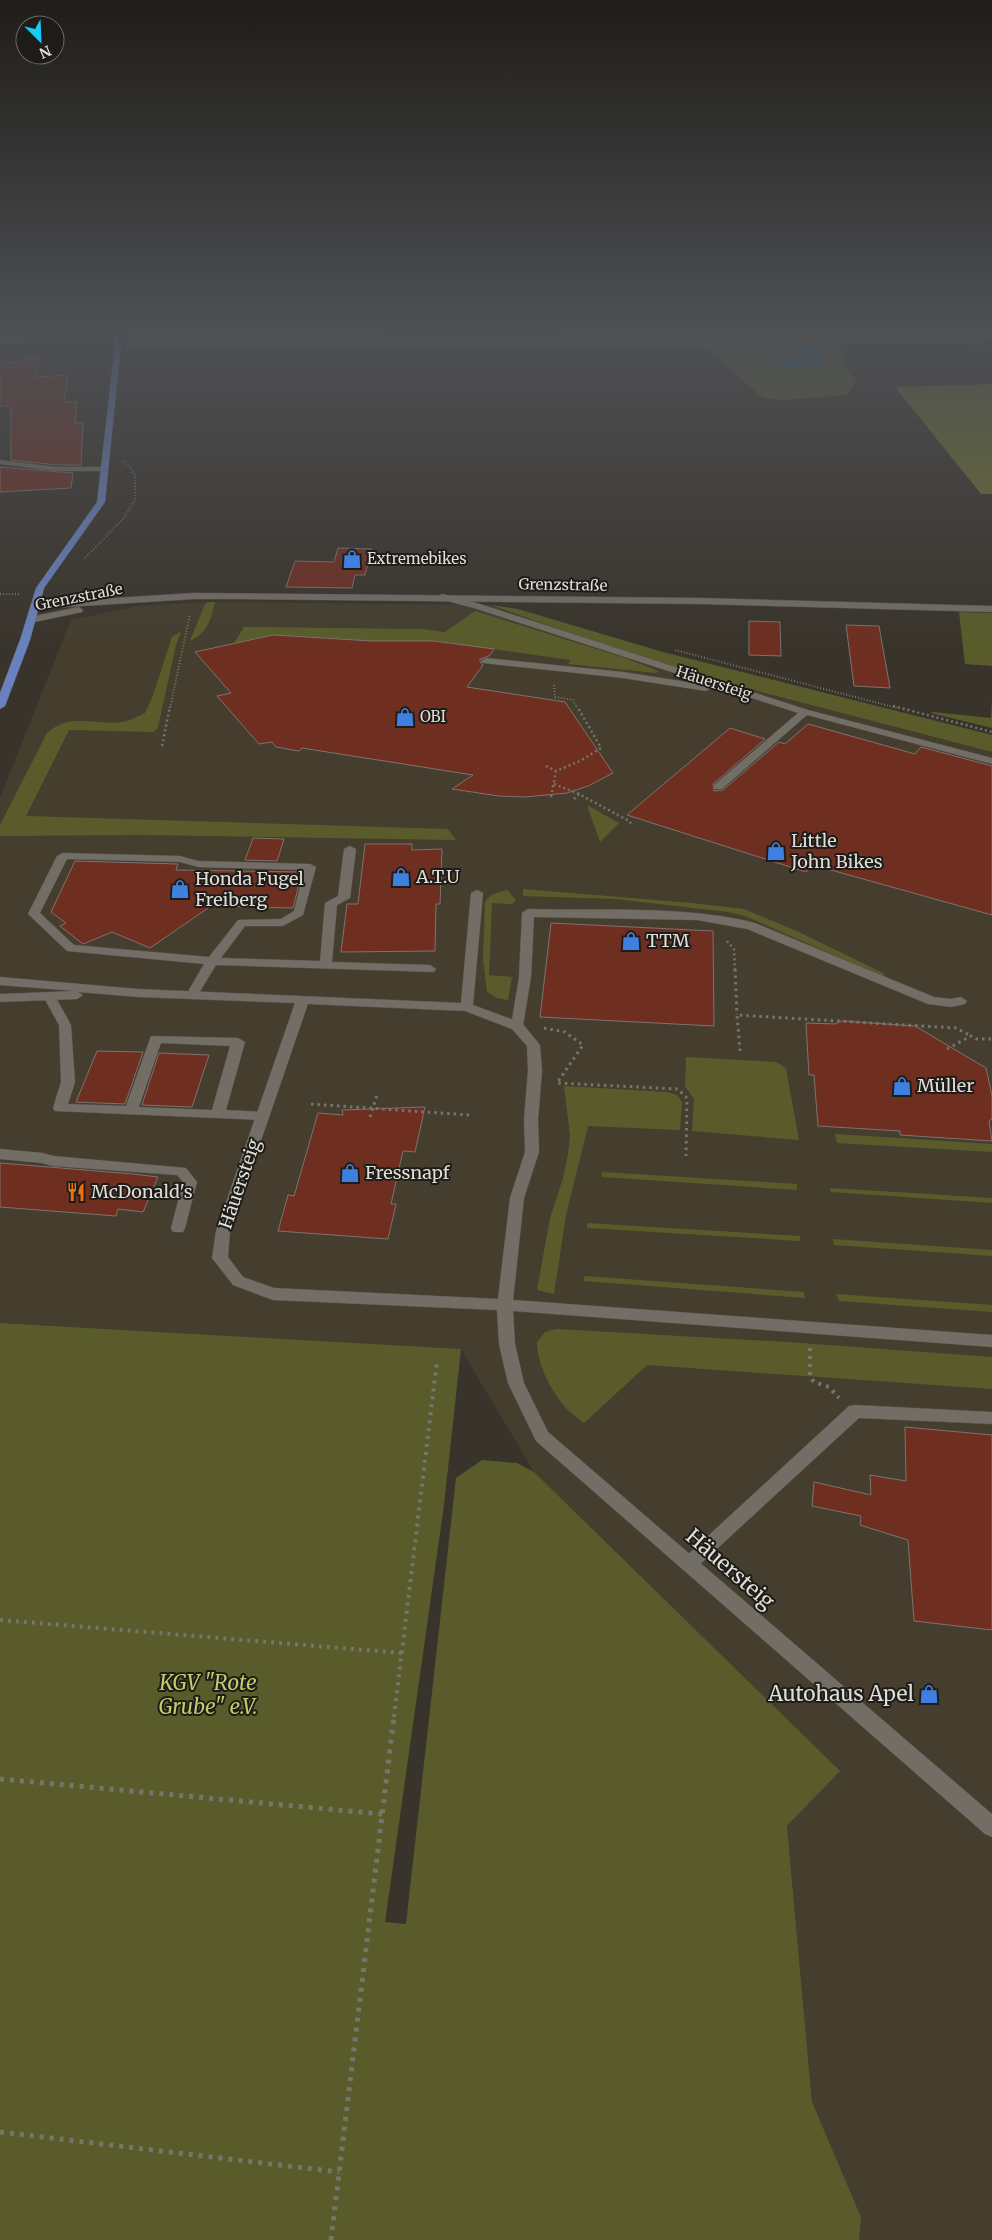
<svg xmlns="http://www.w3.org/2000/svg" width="992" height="2240" font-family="Merriweather,serif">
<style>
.built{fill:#453e2f}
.green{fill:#595c2a}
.forest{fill:#6e722b}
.water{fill:#266f7f}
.building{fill:#6e2f21;stroke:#7e726f}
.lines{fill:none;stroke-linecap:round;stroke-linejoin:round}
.service-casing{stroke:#55524b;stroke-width:1}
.minor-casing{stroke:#55524b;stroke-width:1}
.primary-casing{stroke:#55524b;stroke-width:1}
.path-far4{stroke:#78746c;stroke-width:2;stroke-dasharray:1 2;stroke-linecap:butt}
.path-far3{stroke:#78746c;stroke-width:2.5;stroke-dasharray:2 3;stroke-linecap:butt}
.path-far2{stroke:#78746c;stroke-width:3;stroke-dasharray:2.5 4;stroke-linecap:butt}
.path-far1{stroke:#78746c;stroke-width:4;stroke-dasharray:3 5;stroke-linecap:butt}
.path{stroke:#78746c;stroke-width:5;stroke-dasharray:4 6;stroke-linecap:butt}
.service{fill:#736e65;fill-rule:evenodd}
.minor{fill:#736e65;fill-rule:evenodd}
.primary{fill:#6982bf;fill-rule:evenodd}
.labels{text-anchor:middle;stroke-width:4;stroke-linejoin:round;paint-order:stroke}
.far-poi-label{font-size:15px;fill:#dfddd7;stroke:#1e1c18;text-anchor:start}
.far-street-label{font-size:15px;fill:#dfddd7;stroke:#1e1c18}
.poi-label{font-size:18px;fill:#dfddd7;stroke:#1e1c18;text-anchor:start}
.street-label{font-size:18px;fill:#dfddd7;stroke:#1e1c18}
.near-street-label{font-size:21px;fill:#dfddd7;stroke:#1e1c18}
.near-park-label{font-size:21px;font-style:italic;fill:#c4ca67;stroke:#1e1c18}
.near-poi-label{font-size:21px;fill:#dfddd7;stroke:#1e1c18;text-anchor:end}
</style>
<rect width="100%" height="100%" fill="#39342b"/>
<path class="built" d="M 209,602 L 491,605 L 665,667 L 992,752 L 992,2240 L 859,2240 L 861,2217 L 812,2102 L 787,1826 L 839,1771 L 534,1472 L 461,1349 L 0,1323 L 0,798 L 71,620 L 137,606 Z"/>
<g class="green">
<path d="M 0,332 L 112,332 L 117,339 L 0,344 Z"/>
<path d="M 360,332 L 574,332 L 575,333 L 550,335 L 370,333 Z"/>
<path d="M 841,342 L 844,366 L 857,381 L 848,395 L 783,400 L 763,398 L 703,346 L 796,343 L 787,351 L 799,358 L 780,361 L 772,367 L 824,367 L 822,357 L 827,350 L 814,343 Z"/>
<path d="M 209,602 L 215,602 C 211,620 207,633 190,641 L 205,604 Z"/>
<path d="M 491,605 L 518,609 L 663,652 L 992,735 L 992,752 L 665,667 Z"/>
<path d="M 475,611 L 625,658 L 658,671 L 656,673 L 568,664 L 571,660 L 434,641 L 372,641 L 273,635 L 234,643 L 244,627 L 421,629 L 445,632 Z"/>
<path d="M 959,612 L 992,613 L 992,666 L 965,664 Z"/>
<path d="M 181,631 L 176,645 L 158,727 L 154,732 L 69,730 L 26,816 L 448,829 L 456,840 L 142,835 L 0,836 L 0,825 L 47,733 C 71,712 95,726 123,722 C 131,720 138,717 145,713 L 152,698 L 172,637 Z"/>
<path d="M 992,702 L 992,728 L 931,713 L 933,712 L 991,718 Z"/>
<path d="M 587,805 L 619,823 L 600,842 Z"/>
<path d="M 523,889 L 692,903 L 744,909 L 801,933 L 885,974 L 882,976 L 745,916 L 728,912 L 616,899 L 523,896 Z"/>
<path d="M 507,890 L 516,900 L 512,904 L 492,903 L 489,975 L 512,977 L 508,1000 L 497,998 L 487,992 L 483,960 L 485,902 C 489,894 499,892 507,890 Z"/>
<path d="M 686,1057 L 776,1062 L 786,1068 L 799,1140 L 692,1131 L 694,1099 L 685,1086 Z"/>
<path d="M 564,1086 L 666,1092 L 677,1095 L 682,1102 L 680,1130 L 588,1126 L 566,1215 L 554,1294 L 537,1290 L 550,1218 L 563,1178 L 568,1154 L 570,1136 Z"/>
<path d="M 835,1134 L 992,1144 L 992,1152 L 837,1143 Z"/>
<path d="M 602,1172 L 797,1184 L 797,1190 L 602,1177 Z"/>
<path d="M 830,1188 L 992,1198 L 992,1203 L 831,1192 Z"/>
<path d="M 587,1223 L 800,1236 L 800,1241 L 587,1228 Z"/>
<path d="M 833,1239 L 992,1250 L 992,1256 L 834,1245 Z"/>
<path d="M 584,1276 L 804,1292 L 805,1298 L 584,1281 Z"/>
<path d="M 836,1294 L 992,1305 L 992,1312 L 839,1301 Z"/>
<path d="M 0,1323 L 461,1349 L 444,1505 L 385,1922 L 406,1924 L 456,1478 L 482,1460 L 517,1463 L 534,1472 L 840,1771 L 787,1826 L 812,2102 L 861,2217 L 859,2240 L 0,2240 Z"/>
<path d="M 556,1329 L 787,1342 L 992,1357 L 992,1389 L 647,1365 L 584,1423 C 578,1418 571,1414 566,1408 C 551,1391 537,1364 537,1342 L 545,1332 Z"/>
</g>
<g class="forest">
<path d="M 122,332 L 360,332 L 370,333 L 550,335 L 574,332 L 992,332 L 992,341 L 703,346 L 130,347 Z"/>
<path d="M 992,384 L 992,494 L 981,494 L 895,387 Z"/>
</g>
<path class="water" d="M 796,343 L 814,343 L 827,350 L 822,357 L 825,367 L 771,367 L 780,361 L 798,358 L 786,351 Z"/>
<g class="building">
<path d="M 42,357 L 35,377 L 68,375 L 64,402 L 77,402 L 75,423 L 83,423 L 81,465 L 56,465 L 11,460 L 11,406 L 0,406 L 0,363 L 17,362 L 20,358 Z"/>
<path d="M 0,467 L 73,473 L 71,488 L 0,492 Z"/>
<path d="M 338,548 L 372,549 L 365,575 L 355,575 L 352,588 L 286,587 L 295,561 L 334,562 Z"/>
<path d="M 749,621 L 780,622 L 781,656 L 749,655 Z"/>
<path d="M 846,625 L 879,626 L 890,688 L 854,686 Z"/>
<path d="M 273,635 L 372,641 L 434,641 L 494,649 L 489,656 L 480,659 L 480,662 L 483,665 L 467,687 L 565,702 L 613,773 L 588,786 L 567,793 L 525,797 L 499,796 L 452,789 L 473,775 L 302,748 L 299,751 L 276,747 L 272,742 L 259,744 L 217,696 L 231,693 L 195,652 Z"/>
<path d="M 808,724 L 915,754 L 921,747 L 992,766 L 992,915 L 813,865 L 806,872 L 627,815 L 730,728 L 765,739 L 713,784 L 714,791 L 723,790 L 779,742 L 785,744 Z"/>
<path d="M 253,838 L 284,839 L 277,861 L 245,860 Z"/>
<path d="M 365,844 L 412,844 L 412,850 L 442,849 L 440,904 L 436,904 L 435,951 L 341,952 L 347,904 L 358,904 Z"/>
<path d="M 75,861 L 178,864 L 176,870 L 302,872 L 293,908 L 211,906 L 150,948 L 112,932 L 83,944 L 60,926 L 66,923 L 51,912 Z"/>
<path d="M 551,923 L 713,931 L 714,1026 L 540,1017 Z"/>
<path d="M 842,1021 L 915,1026 L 986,1068 L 992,1096 L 992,1119 L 989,1121 L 992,1141 L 900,1135 L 900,1131 L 818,1126 L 814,1075 L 809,1075 L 806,1023 L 835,1024 Z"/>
<path d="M 97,1051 L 143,1052 L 125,1104 L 76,1102 Z"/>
<path d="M 159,1053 L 209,1055 L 192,1107 L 142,1105 Z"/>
<path d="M 425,1107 L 415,1152 L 403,1151 L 391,1204 L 396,1204 L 388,1239 L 278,1231 L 288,1195 L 294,1196 L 318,1113 L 343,1115 L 342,1110 Z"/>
<path d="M 0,1163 L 133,1174 L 158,1177 L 143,1212 L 118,1209 L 116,1216 L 0,1207 Z"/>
<path d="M 905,1427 L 992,1435 L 992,1630 L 914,1621 L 908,1540 L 860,1525 L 861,1516 L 812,1506 L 814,1482 L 871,1495 L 870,1475 L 906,1481 Z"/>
</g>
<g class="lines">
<g class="service-casing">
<g id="service">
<path d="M 0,460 L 56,467 L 104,467 L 108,469 L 104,471 L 56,471 L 0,464 Z"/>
<path d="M 442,594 L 480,604 L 808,710 L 992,758 L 992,764 L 807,715 L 722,789 L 714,789 L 714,785 L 798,713 L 474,608 L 439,599 L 438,597 Z"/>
<path d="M 486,658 L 623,672 L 706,685 L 711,688 L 706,691 L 623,678 L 483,663 L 481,661 Z"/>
<path d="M 350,846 L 356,849 L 350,898 L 337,905 L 332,962 L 430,965 L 436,969 L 434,972 L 216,965 L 196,998 L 192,999 L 186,995 L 204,964 L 67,951 L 28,914 L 57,856 L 63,853 L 180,856 L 198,861 L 310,864 L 316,867 L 303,915 L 283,926 L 245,926 L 221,958 L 320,961 L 325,903 L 338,896 L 344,849 ZM 67,859 L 180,862 L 198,867 L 304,870 L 294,911 L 281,919 L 238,920 L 209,957 L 74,945 L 40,913 Z"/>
<path d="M 528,909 C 602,911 684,905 755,923 L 934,997 L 951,999 L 961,997 L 967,1001 L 965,1004 L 951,1007 L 928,1004 L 747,929 L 697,920 L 534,917 L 531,977 L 523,1026 L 517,1030 L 511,1026 L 519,977 L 522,913 Z"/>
<path d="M 49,992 L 55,996 L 71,1025 L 75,1082 L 68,1104 L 126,1106 L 151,1036 L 238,1038 L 245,1042 L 226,1110 L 263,1112 L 270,1116 L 263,1120 L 55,1111 L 53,1108 L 61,1082 L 59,1025 L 43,996 ZM 161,1043 L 230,1046 L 212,1110 L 139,1107 Z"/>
<path d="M 0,1149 L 43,1153 L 53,1156 L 186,1168 L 197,1182 L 185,1228 L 183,1232 L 173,1232 L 171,1228 L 183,1182 L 177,1175 L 52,1166 L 42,1163 L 0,1159 Z"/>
<path d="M 855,1405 L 992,1412 L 992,1424 L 859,1418 L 695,1569 L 689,1572 L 683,1569 L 680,1564 L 683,1559 L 849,1406 Z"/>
</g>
</g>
<g class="minor-casing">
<g id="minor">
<path d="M 194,593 L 701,598 L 992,606 L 992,612 L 701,604 L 238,599 L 194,599 L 34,609 L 30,606 L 34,603 Z"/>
<path d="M 79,607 L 83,610 L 82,612 L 30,623 L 26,620 L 30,617 Z"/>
<path d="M 477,890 L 483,893 L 473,1005 L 522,1023 L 540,1045 L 542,1071 L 538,1119 L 539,1152 L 524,1198 L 513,1300 L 992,1335 L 992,1347 L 513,1311 L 515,1344 L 524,1383 L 548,1432 L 992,1814 L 992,1837 L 985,1834 L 536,1441 L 508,1383 L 499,1344 L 497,1310 L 273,1300 L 233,1285 L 212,1258 L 216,1231 L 295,1003 L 138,997 L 78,992 L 83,995 L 77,999 L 0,1002 L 0,994 L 75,991 L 0,985 L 0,977 L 138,989 L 461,1003 L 471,893 ZM 308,1004 L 465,1011 L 512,1029 L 527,1046 L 528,1071 L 524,1119 L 525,1152 L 510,1198 L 498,1299 L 274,1288 L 243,1277 L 228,1257 L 230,1231 Z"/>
</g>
</g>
<g class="primary-casing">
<path id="primary" d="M 110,332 L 116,332 L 121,345 L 105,502 L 44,588 L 30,640 L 5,706 L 0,709 L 0,693 L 20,640 L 36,588 L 97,502 L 115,345 Z"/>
</g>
<g class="path-far4">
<path d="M 562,332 L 568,338"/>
<path d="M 958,332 L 992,354"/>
<path d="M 133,337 L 992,338"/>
<path d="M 85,558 L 123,519 L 135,500 L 135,475 L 127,463 L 123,461"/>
<path d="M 0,594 L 19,594"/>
<path d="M 675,650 L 897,708"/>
<path d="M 554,685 L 555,697 L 573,700 L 577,708"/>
<path d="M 170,708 L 190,614"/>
</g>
<g class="path-far3">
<path d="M 893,706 L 992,732"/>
<path d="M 162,746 L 170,706"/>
<path d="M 546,766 L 556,771"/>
<path d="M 554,784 L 579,794 L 629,821 L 633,826"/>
<path d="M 551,797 L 556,771 L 580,761 L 601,748 L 577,706"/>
<path d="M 574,799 L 579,794"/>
<path d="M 727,941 L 734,949 L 735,971"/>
</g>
<g class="path-far2">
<path d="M 735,969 L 737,1015"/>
<path d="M 544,1028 L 565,1032 L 583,1045 L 557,1083 L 678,1089 L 687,1098 L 686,1156"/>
<path d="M 947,1049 L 971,1036 L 977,1039 L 992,1039"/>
<path d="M 740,1051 L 737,1015 L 956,1028 L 971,1036"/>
<path d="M 311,1104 L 469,1115"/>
<path d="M 370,1117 L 377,1095"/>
</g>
<g class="path-far1">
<path d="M 810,1348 L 810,1377 L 814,1382 L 829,1387 L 839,1398"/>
<path d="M 0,1620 L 402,1653"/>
<path d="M 394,1717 L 437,1361"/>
</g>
<g class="path">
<path d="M 0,1779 L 382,1814"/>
<path d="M 0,2132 L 339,2172"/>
<path d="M 331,2240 L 394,1716"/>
</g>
<use href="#service" class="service"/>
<use href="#minor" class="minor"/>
<use href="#primary" class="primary"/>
</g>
<linearGradient id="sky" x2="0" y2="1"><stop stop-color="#1f1d18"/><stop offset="0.51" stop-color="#4e5055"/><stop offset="1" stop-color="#4e5055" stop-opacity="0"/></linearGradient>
<rect width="992" height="645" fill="url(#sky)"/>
<defs>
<g id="shop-bare" transform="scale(1.5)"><path d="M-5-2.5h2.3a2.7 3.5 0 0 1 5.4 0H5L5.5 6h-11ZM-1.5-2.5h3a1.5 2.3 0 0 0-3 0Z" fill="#3f7fe0" stroke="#1e1c18" stroke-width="2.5" paint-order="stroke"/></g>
<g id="restaurant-bare" transform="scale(1.5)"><path d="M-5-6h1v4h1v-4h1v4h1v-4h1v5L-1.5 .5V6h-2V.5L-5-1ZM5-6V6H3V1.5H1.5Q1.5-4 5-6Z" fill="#e8710a" stroke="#1e1c18" stroke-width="2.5" paint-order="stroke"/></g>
</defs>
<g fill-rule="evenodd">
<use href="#shop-bare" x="352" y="559"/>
<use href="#shop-bare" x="405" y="717"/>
<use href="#shop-bare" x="776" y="851"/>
<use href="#shop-bare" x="401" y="877"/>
<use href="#shop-bare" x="180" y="889"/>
<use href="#shop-bare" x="631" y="941"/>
<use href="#shop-bare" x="902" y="1086"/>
<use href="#shop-bare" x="350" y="1173"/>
<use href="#restaurant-bare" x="76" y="1192"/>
<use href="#shop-bare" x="929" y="1694"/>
</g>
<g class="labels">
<g class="far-poi-label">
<text x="367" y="564">Extremebikes</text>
<text x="420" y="722">OBI</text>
</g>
<g class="far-street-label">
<text transform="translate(563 585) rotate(1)" y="5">Grenzstraße</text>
<text transform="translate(79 597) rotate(-11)" y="5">Grenzstraße</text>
<text transform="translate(714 683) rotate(18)" y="5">Häuersteig</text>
</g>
<g class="poi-label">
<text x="791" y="847">Little<tspan x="791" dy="21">John Bikes</tspan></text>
<text x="416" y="883">A.T.U</text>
<text x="195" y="885">Honda Fugel<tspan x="195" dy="21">Freiberg</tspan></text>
<text x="646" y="947">TTM</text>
<text x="917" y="1092">Müller</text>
<text x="365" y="1179">Fressnapf</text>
<text x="91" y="1198">McDonald's</text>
</g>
<g class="street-label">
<text transform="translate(240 1184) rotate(-71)" y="6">Häuersteig</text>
</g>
<g class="near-street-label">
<text transform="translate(730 1569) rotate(41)" y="7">Häuersteig</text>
</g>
<g class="near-park-label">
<text x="208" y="1690">KGV "Rote<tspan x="208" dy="24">Grube" e.V.</tspan></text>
</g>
<g class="near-poi-label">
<text x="914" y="1701">Autohaus Apel</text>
</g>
</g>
<g transform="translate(40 40) rotate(156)"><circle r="24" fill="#1e1c18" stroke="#6b6964"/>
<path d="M0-4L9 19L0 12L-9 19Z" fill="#16cafb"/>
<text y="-8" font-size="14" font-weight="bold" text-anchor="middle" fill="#dfddd7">N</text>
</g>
</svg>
